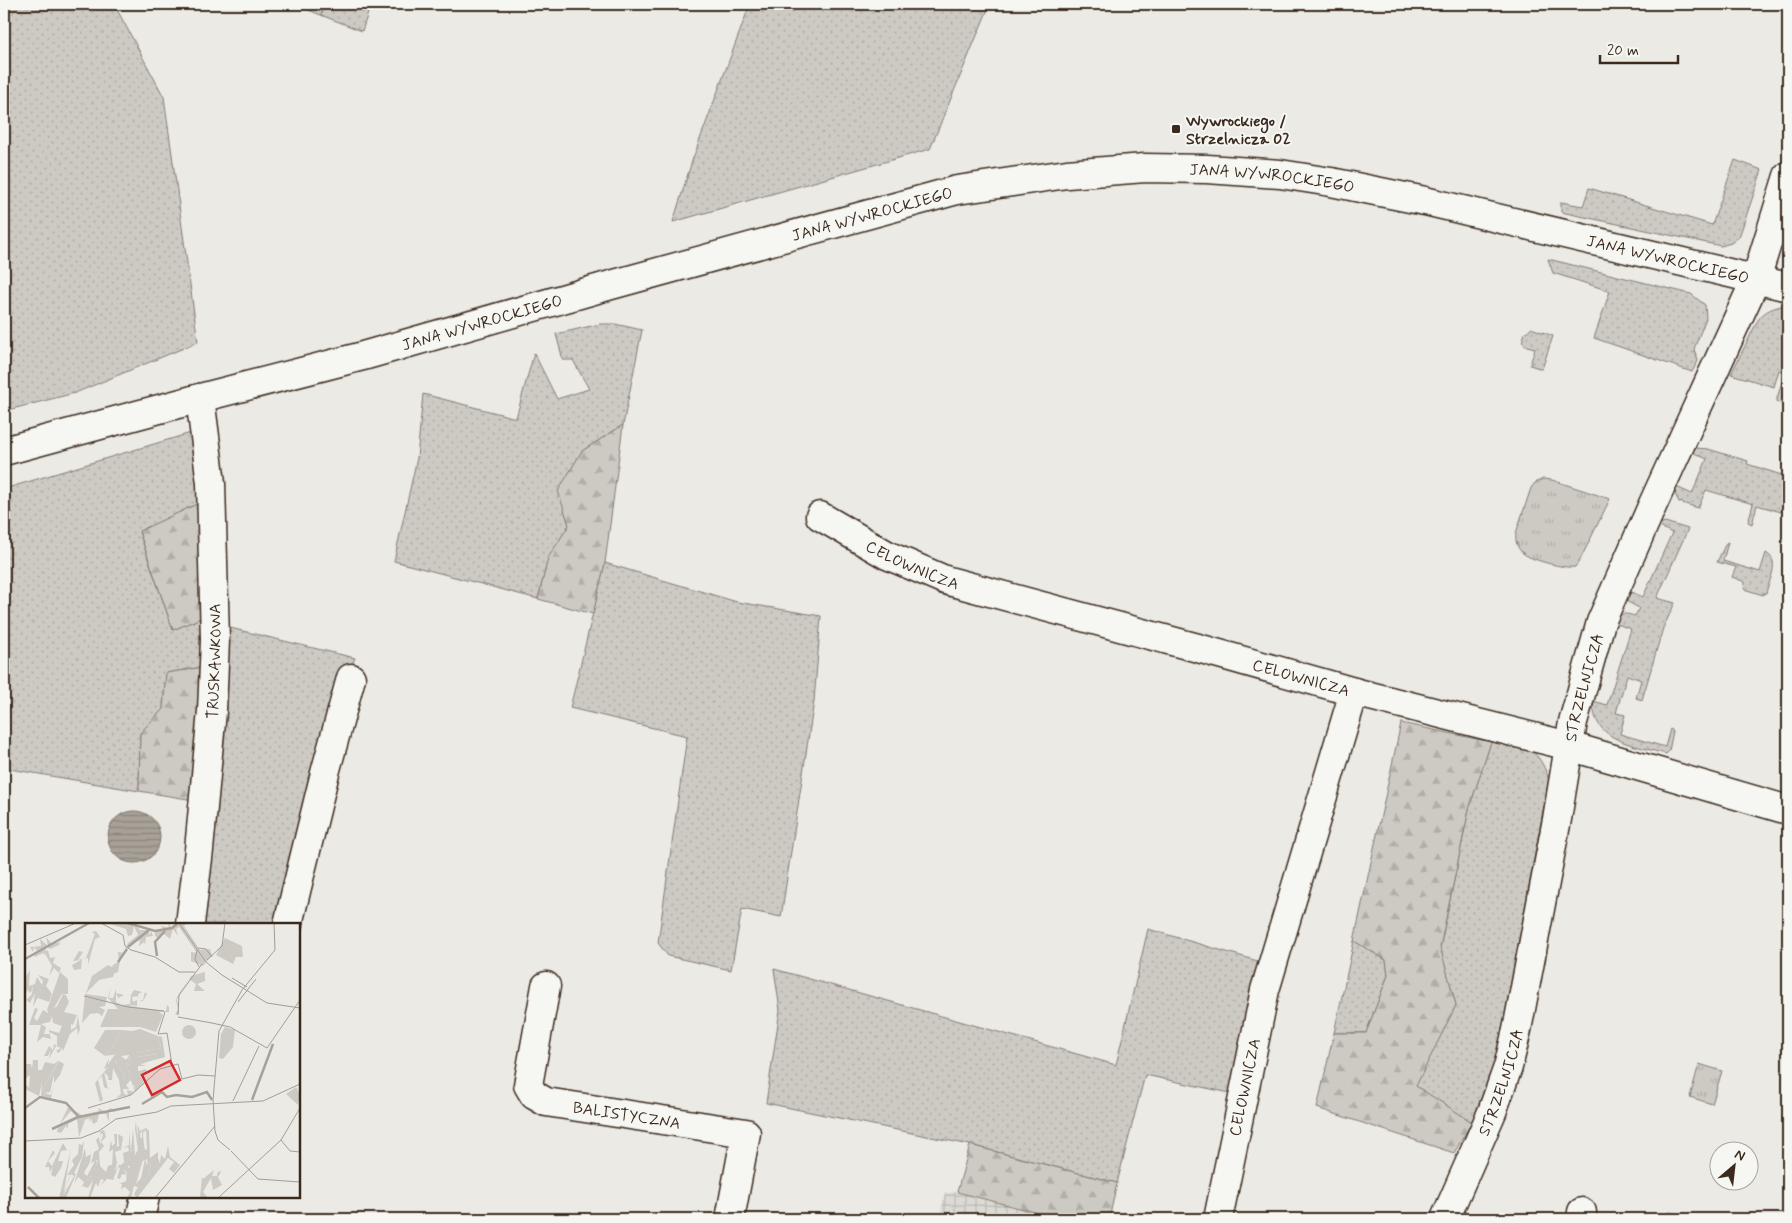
<svg xmlns="http://www.w3.org/2000/svg" width="1792" height="1223" font-family="Mynerve,sans-serif">
<style>
.industrial{fill:url(#industrial-grid)}
.grass{fill:url(#grass-dots);stroke:#847a71}
.forest{fill:url(#forest-firs);stroke:#847a71}
.park{fill:url(#park-tufts);stroke:#847a71}
.water{fill:url(#water-rules);stroke:#7c7167}
.lines{fill:none;stroke-linecap:round;stroke-linejoin:round}
.minor-casing{stroke:#3b2a1e;stroke-width:31}
.minor{stroke:#f6f6f2;stroke-width:28}
.poi-dot{fill:#3b2a1e;stroke:#f6f6f2;stroke-width:2}
.labels{text-anchor:middle;stroke-width:4;stroke-linejoin:round;paint-order:stroke}
.poi-label{font-size:16px;font-weight:bold;fill:#3b2a1e;stroke:#f6f6f2;text-anchor:start}
.street-label{font-size:16px;fill:#3b2a1e;stroke:#f6f6f2}
.inset-river{fill:none;stroke:#a8a198;stroke-width:2.5}
.inset-road{fill:none;stroke:#a59d95;stroke-width:1}
.view{fill:#d62828;fill-opacity:0.15;stroke:#d62828;stroke-width:2.5}
.inset-edge{fill:none;stroke:#3b2a1e;stroke-width:2.5}
</style>
<defs>
<pattern id="industrial-grid" width="8" height="8" patternUnits="userSpaceOnUse" patternTransform="scale(1.25)"><rect width="8" height="8" fill="#dcdad4"/><path d="M0 4h8M4 0v8" fill="none" stroke="#bebbb6"/></pattern>
<pattern id="grass-dots" width="8" height="8" patternUnits="userSpaceOnUse" patternTransform="scale(1.25)"><rect width="8" height="8" fill="#cdcac4"/><path d="M2 2h.1M6 6h.1" fill="none" stroke="#b1aea8" stroke-width="1.8" stroke-linecap="round"/></pattern>
<pattern id="forest-firs" width="22" height="20" patternUnits="userSpaceOnUse" patternTransform="scale(1.25)"><rect width="22" height="20" fill="#cdcac4"/><path d="M5 1l3.5 6h-7zM16 11l3.5 6h-7z" fill="#b1aea8"/></pattern>
<pattern id="park-tufts" width="24" height="20" patternUnits="userSpaceOnUse" patternTransform="scale(1.25)"><rect width="24" height="20" fill="#cdcac4"/><path d="M3 7l-1-3M5 7V3M7 7l1-3M15 17l-1-3M17 17v-4M19 17l1-3" fill="none" stroke="#b1aea8"/></pattern>
<pattern id="water-rules" width="6" height="5" patternUnits="userSpaceOnUse" patternTransform="scale(1.25)"><rect width="6" height="5" fill="#a8a198"/><path d="M0 2.5h6" fill="none" stroke="#8a837b"/></pattern>
</defs>
<rect width="100%" height="100%" fill="#ebeae5"/>
<filter id="ink" filterUnits="userSpaceOnUse"><feTurbulence type="fractalNoise" baseFrequency=".02" numOctaves="2"/><feDisplacementMap in="SourceGraphic" scale="10" xChannelSelector="R" yChannelSelector="G"/><feConvolveMatrix kernelMatrix="1 2 1 2 8 2 1 2 1" color-interpolation-filters="sRGB"/></filter>
<g filter="url(#ink)">
<path class="industrial" d="M 957,1192 L 1031,1211 L 1030,1219 L 939,1219 L 945,1193 Z"/>
<g class="grass">
<path d="M 4,4 L 114,4 L 164,97 L 198,342 L 75,393 L 4,411 Z"/>
<path d="M 325,4 L 371,4 L 362,31 L 321,15 Z"/>
<path d="M 750,4 L 990,4 L 930,149 L 673,222 L 692,161 Z"/>
<path d="M 1735,160 L 1762,170 L 1739,237 L 1731,243 L 1721,246 L 1561,212 L 1561,202 L 1583,206 L 1589,188 L 1712,225 Z"/>
<path d="M 1548,259 L 1691,294 L 1705,305 L 1706,318 L 1694,349 L 1698,361 L 1692,372 L 1594,338 L 1610,291 L 1553,273 Z"/>
<path d="M 1785,305 L 1788,306 L 1788,373 L 1779,370 L 1774,387 L 1731,374 L 1758,320 C 1765,310 1773,308 1785,305 Z"/>
<path d="M 600,324 L 615,324 L 642,330 L 623,425 L 582,451 L 559,491 L 569,525 L 548,559 L 538,599 L 394,561 L 417,458 L 423,394 L 516,418 L 534,353 L 557,399 L 589,389 L 573,360 L 563,360 L 556,334 Z"/>
<path d="M 1531,328 L 1553,336 L 1542,369 L 1530,365 L 1535,348 L 1527,346 L 1522,342 L 1525,333 Z"/>
<path d="M 1783,378 L 1788,380 L 1788,405 L 1776,402 Z"/>
<path d="M 194,432 L 202,482 L 197,504 L 139,532 L 173,630 L 203,617 L 203,667 L 166,673 L 163,709 L 140,734 L 139,791 L 4,768 L 4,489 Z"/>
<path d="M 1696,448 L 1708,449 L 1748,461 L 1747,464 L 1788,477 L 1788,486 L 1781,512 L 1757,505 L 1752,524 L 1748,522 L 1753,504 L 1706,490 L 1698,508 L 1679,502 L 1676,496 L 1674,486 L 1692,494 L 1707,459 L 1690,451 Z"/>
<path d="M 1665,522 L 1688,529 L 1657,598 L 1675,603 L 1663,628 L 1642,700 L 1636,698 L 1641,680 L 1627,675 L 1616,713 L 1625,715 L 1620,734 L 1665,747 L 1670,729 L 1673,731 L 1669,751 L 1666,754 C 1635,745 1592,742 1593,701 L 1607,705 L 1631,629 L 1614,623 C 1620,612 1624,613 1635,616 L 1639,608 L 1626,601 L 1625,595 L 1627,590 L 1643,597 L 1672,533 L 1656,525 Z"/>
<path d="M 1728,542 L 1723,561 L 1760,572 L 1766,553 C 1781,561 1769,580 1766,593 L 1764,593 L 1763,595 L 1744,589 L 1745,582 L 1732,577 L 1736,567 L 1717,562 L 1726,543 Z"/>
<path d="M 605,563 L 737,602 L 821,616 L 814,701 L 781,917 L 742,909 L 731,970 L 668,956 L 658,943 L 687,736 L 570,708 Z"/>
<path d="M 230,628 L 355,658 L 330,714 L 281,924 L 199,924 L 214,807 Z"/>
<path d="M 1491,742 C 1525,748 1536,743 1549,779 L 1497,1057 L 1472,1122 L 1415,1086 L 1456,1005 L 1440,948 L 1469,809 Z"/>
<path d="M 1148,929 L 1261,962 L 1230,1093 L 1145,1075 L 1117,1183 L 970,1145 L 766,1103 L 780,1010 L 774,969 L 1116,1065 Z"/>
<path d="M 1354,941 L 1386,960 L 1388,975 L 1366,1033 L 1334,1033 Z"/>
<path d="M 1669,1212 L 1698,1219 L 1668,1219 Z"/>
</g>
<g class="forest">
<path d="M 293,4 L 325,4 L 321,15 Z"/>
<path d="M 623,425 L 605,563 L 593,614 L 538,599 L 548,558 L 569,525 L 558,491 L 582,451 Z"/>
<path d="M 197,504 L 205,579 L 203,617 L 173,630 L 139,531 Z"/>
<path d="M 203,667 L 200,801 L 139,791 L 140,733 L 163,709 L 166,673 Z"/>
<path d="M 1401,723 L 1491,742 L 1469,809 L 1440,947 L 1456,1005 L 1416,1086 L 1472,1122 L 1454,1153 L 1317,1108 L 1334,1033 L 1366,1033 L 1388,975 L 1386,960 L 1354,941 Z"/>
<path d="M 970,1145 L 1117,1183 L 1109,1219 L 1062,1219 L 957,1192 Z"/>
</g>
<g class="park">
<path d="M 1543,479 L 1552,480 L 1610,499 L 1580,560 L 1575,567 C 1565,569 1532,560 1524,554 C 1517,549 1515,541 1516,533 L 1531,488 L 1535,483 Z"/>
<path d="M 1699,1064 L 1722,1071 L 1712,1104 L 1690,1097 Z"/>
</g>
<circle class="water" cx="134" cy="837" r="26"/>
<g class="lines">
<g class="minor-casing">
<g id="minor">
<path id="s1" d="M 4,451 L 200,398 L 363,356 L 611,285 L 957,190 L 1067,174 L 1145,168 L 1207,169 L 1280,174 L 1331,182 L 1425,201 L 1788,287"/>
<path id="s2" d="M 820,516 L 887,555 L 945,580 L 1198,648 L 1354,692 L 1265,990 L 1218,1219"/>
<path d="M 1354,692 L 1569,746 L 1788,810"/>
<path id="s3" d="M 190,924 L 199,850 L 212,711 L 215,640 L 211,483 L 200,398"/>
<path d="M 288,924 L 325,773 L 351,678"/>
<path id="s4" d="M 546,986 L 528,1085 L 534,1095 L 546,1102 L 746,1133 L 730,1219"/>
<path d="M 140,1219 L 145,1197"/>
<path id="s5" d="M 1445,1219 L 1492,1112 L 1508,1067 L 1517,1030 L 1557,819 L 1573,722 L 1601,622 L 1653,504 L 1756,279 L 1788,176"/>
<path d="M 1581,1219 L 1582,1212"/>
</g>
</g>
<use href="#minor" class="minor"/>
</g>
</g>
<rect class="poi-dot" x="1171" y="124" width="10" height="10" rx="2.5"/>
<g class="labels">
<g class="poi-label">
<text x="1186" y="126">Wywrockiego /<tspan x="1186" dy="18">Strzelnicza 02</tspan></text>
</g>
<g class="street-label">
<text dy="6" stroke="none"><textPath href="#s1" startOffset="1305">JANA WYWROCKIEGO</textPath></text>
<text dy="6" stroke="none"><textPath href="#s1" startOffset="900">JANA WYWROCKIEGO</textPath></text>
<text dy="6" stroke="none"><textPath href="#s1" startOffset="1710">JANA WYWROCKIEGO</textPath></text>
<text dy="6" stroke="none"><textPath href="#s1" startOffset="495">JANA WYWROCKIEGO</textPath></text>
<text dy="6" stroke="none"><textPath href="#s2" startOffset="105">CELOWNICZA</textPath></text>
<text dy="6" stroke="none"><textPath href="#s3" startOffset="264">TRUSKAWKOWA</textPath></text>
<text dy="6" stroke="none"><textPath href="#s2" startOffset="510">CELOWNICZA</textPath></text>
<text dy="6" stroke="none"><textPath href="#s5" startOffset="552">STRZELNICZA</textPath></text>
<text dy="6" stroke="none"><textPath href="#s5" startOffset="148">STRZELNICZA</textPath></text>
<text transform="translate(1244 1087) rotate(-78)" y="6">CELOWNICZA</text>
<text dy="6" stroke="none"><textPath href="#s4" startOffset="208">BALISTYCZNA</textPath></text>
</g>
</g>
<g transform="translate(25 923)">
<rect width="275" height="275" fill="#ebeae5"/>
<path d="M 109,0 L 115,7 L 124,7 L 124,12 L 126,8 L 128,13 L 121,14 L 120,22 L 119,19 L 114,23 L 115,17 L 110,19 L 112,16 L 109,18 L 108,22 L 105,21 L 95,38 L 93,49 L 90,50 L 87,43 L 94,38 L 93,29 L 99,30 L 103,20 L 113,12 L 109,3 L 107,12 L 103,13 L 101,6 L 82,0 ZM 143,0 L 147,5 L 152,0 L 162,0 L 159,3 L 175,27 L 185,26 L 187,32 L 178,43 L 166,38 L 166,29 L 172,30 L 154,4 L 151,6 L 153,13 L 148,6 L 145,16 L 139,11 L 133,15 L 130,13 L 130,7 L 138,6 L 136,3 L 144,5 ZM 71,8 L 75,14 L 70,16 L 63,42 L 63,35 L 57,36 L 56,46 L 49,47 L 47,42 L 56,37 L 48,38 L 54,28 L 58,29 L 53,37 L 61,35 L 70,11 L 67,9 ZM 21,14 L 27,21 L 35,19 L 34,22 L 25,26 L 22,24 L 19,32 L 18,30 L 10,34 L 8,31 L 18,25 L 12,28 L 9,24 L 8,29 L 5,24 L 16,23 L 15,16 L 23,23 ZM 5,47 L 4,63 L 10,61 L 12,54 L 17,62 L 15,69 L 13,62 L 15,70 L 8,84 L 10,70 L 5,80 L 1,77 L 7,71 L 8,62 L 6,70 L 2,67 L 0,75 L 0,55 ZM 180,49 L 180,58 L 172,61 L 180,68 L 169,68 L 171,61 L 164,56 L 152,77 L 154,86 L 154,91 L 150,92 L 153,86 L 151,78 L 152,74 L 166,53 ZM 64,63 L 61,71 L 82,74 L 80,83 L 74,84 L 80,87 L 77,93 L 73,90 L 65,91 L 57,100 L 60,72 ZM 86,64 L 84,75 L 88,75 L 91,66 L 91,70 L 99,72 L 93,75 L 91,70 L 91,79 L 97,82 L 105,81 L 106,72 L 109,67 L 117,69 L 113,71 L 114,77 L 118,77 L 120,69 L 122,71 L 118,78 L 114,77 L 113,73 L 107,74 L 108,79 L 112,77 L 112,83 L 105,82 L 106,78 L 105,83 L 141,88 L 142,82 L 144,84 L 144,89 L 134,89 L 138,92 L 131,109 L 115,104 L 75,104 L 83,86 L 93,86 L 83,75 ZM 38,71 L 41,72 L 44,79 L 39,89 L 52,92 L 48,102 L 46,101 L 46,107 L 51,104 L 53,93 L 55,106 L 53,112 L 52,105 L 45,111 L 38,128 L 37,125 L 34,130 L 31,128 L 36,125 L 31,123 L 24,136 L 26,126 L 23,133 L 19,133 L 24,123 L 28,127 L 29,121 L 32,123 L 32,113 L 24,109 L 26,116 L 18,114 L 12,119 L 16,102 L 4,102 L 10,85 L 13,86 L 9,95 L 12,98 L 18,87 L 23,90 L 32,83 ZM 27,93 L 28,100 L 37,103 L 34,110 L 24,107 L 24,111 L 19,111 L 21,104 L 16,101 L 25,99 ZM157 109a7 7 0 1 1 14 0a7 7 0 1 1-14 0ZM 96,107 L 107,108 L 93,131 L 80,133 L 89,123 ZM 133,113 L 137,114 L 140,134 L 115,141 L 121,133 L 133,131 L 111,134 L 111,130 L 136,125 ZM 96,133 L 101,137 L 104,133 L 105,142 L 101,140 L 106,157 L 101,162 L 104,166 L 98,166 L 99,171 L 103,172 L 102,167 L 109,169 L 110,157 L 114,165 L 108,170 L 105,172 L 91,175 L 96,171 L 94,157 L 88,145 L 87,157 L 83,157 L 84,144 L 79,146 L 84,135 L 83,142 L 86,137 L 90,140 L 90,135 L 97,156 L 96,144 L 100,158 ZM 8,137 L 13,137 L 13,147 L 17,147 L 20,139 L 29,141 L 34,137 L 18,165 L 20,170 L 26,172 L 28,162 L 26,176 L 16,174 L 17,160 L 14,173 L 0,166 L 0,160 L 4,165 L 5,152 L 0,156 L 0,141 L 6,141 L 7,146 ZM 113,202 L 115,208 L 121,205 L 124,208 L 125,235 L 133,229 L 133,235 L 128,252 L 124,252 L 126,239 L 123,244 L 122,236 L 110,242 L 101,264 L 110,233 L 106,226 L 108,206 L 110,232 L 115,223 L 114,232 L 117,229 L 118,216 L 120,227 L 122,226 L 121,207 L 115,210 L 117,225 L 115,223 L 112,222 ZM 79,207 L 81,214 L 76,219 L 79,223 L 74,229 L 75,243 L 81,249 L 83,243 L 92,240 L 90,248 L 94,242 L 100,241 L 101,235 L 104,247 L 98,246 L 102,252 L 97,251 L 95,256 L 92,255 L 95,245 L 93,244 L 88,257 L 68,253 L 73,237 L 66,240 L 69,229 L 74,226 L 71,217 L 74,214 L 75,221 L 78,212 L 76,210 L 75,213 L 75,208 ZM 68,215 L 65,239 L 59,250 L 62,253 L 67,252 L 62,256 L 68,257 L 63,265 L 57,263 L 59,259 L 53,254 L 49,261 L 60,225 L 61,234 L 66,231 ZM 59,218 L 57,234 L 49,250 L 51,251 L 41,275 L 37,275 L 49,253 L 46,251 L 39,269 L 45,252 L 42,252 L 49,242 L 47,237 L 53,231 L 54,221 L 57,222 ZM 38,220 L 42,227 L 36,228 L 33,238 L 38,238 L 36,245 L 30,254 L 24,251 L 26,252 L 28,243 L 25,249 L 24,244 L 20,244 L 28,227 L 30,230 L 23,238 L 27,243 ZM 189,247 L 187,253 L 192,253 L 192,251 L 194,248 L 196,249 L 193,254 L 197,262 L 188,267 L 186,255 L 178,269 L 183,275 L 175,275 L 177,254 L 178,256 Z" fill="#cdcac4" fill-rule="evenodd"/>
<path d="M 23,27 L 25,35 L 30,34 L 28,40 L 36,45 L 34,50 L 29,45 L 24,53 L 27,43 L 19,29 ZM 35,49 L 43,56 L 43,71 L 37,71 L 25,92 L 22,87 ZM 13,52 L 24,56 L 21,63 L 27,71 L 24,79 L 13,75 L 14,70 L 11,68 L 14,60 L 15,68 L 18,58 ZM 115,106 L 133,113 L 136,125 L 111,130 L 112,134 L 133,131 L 121,133 L 120,140 L 115,141 L 121,143 L 113,143 L 113,148 L 121,146 L 122,150 L 115,152 L 119,160 L 112,166 L 108,161 L 109,167 L 101,140 L 105,142 L 104,132 L 96,133 L 101,158 L 95,144 L 102,165 L 96,160 L 91,137 L 89,140 L 86,137 L 107,108 ZM 80,107 L 96,107 L 89,123 L 80,133 L 69,125 ZM 34,138 L 39,141 L 35,152 L 29,160 L 29,152 L 25,169 L 20,170 L 18,165 ZM 84,143 L 84,154 L 79,149 L 83,166 L 79,164 L 77,153 L 73,157 L 78,177 L 75,179 L 70,160 ZM 43,184 L 57,192 L 74,188 L 73,185 L 81,189 L 85,185 L 92,188 L 84,189 L 84,199 L 81,191 L 74,191 L 72,199 L 68,201 L 66,195 L 65,199 L 64,195 L 60,197 L 54,214 L 52,196 L 43,201 L 43,206 L 41,203 L 36,210 L 32,209 L 33,205 L 52,194 L 46,188 L 35,201 ZM 111,197 L 113,223 L 115,222 L 115,215 L 117,215 L 117,210 L 121,207 L 118,211 L 119,228 L 114,234 L 110,206 ZM 104,208 L 106,229 L 107,227 L 109,227 L 110,235 L 118,236 L 111,261 L 116,255 L 120,236 L 122,242 L 126,239 L 124,251 L 128,252 L 127,241 L 133,235 L 135,240 L 136,232 L 140,236 L 143,223 L 145,234 L 155,242 L 149,250 L 144,246 L 149,239 L 143,235 L 112,275 L 109,271 L 113,264 L 109,263 L 106,275 L 102,275 L 105,269 L 100,264 L 96,266 L 97,261 L 94,261 L 101,258 L 102,250 L 98,246 L 100,243 L 104,246 L 105,243 L 96,243 L 99,239 L 98,230 L 104,228 L 103,224 L 98,225 L 104,222 ZM 89,211 L 92,211 L 92,224 L 94,223 L 93,211 L 98,214 L 96,227 L 90,229 L 92,240 L 87,244 L 88,226 L 84,229 L 86,217 L 87,223 L 90,220 ZM 46,226 L 39,269 L 42,263 L 38,274 L 34,275 ZM 70,238 L 72,239 L 69,254 L 73,247 L 74,254 L 83,255 L 75,263 L 79,257 L 76,256 L 73,264 L 71,260 L 65,275 L 63,275 L 68,257 L 62,256 L 66,253 L 62,253 Z" fill="#cdcac4"/>
<path d="M 200,15 L 217,23 L 218,34 L 211,34 L 208,41 L 191,32 ZM 83,42 L 91,46 L 88,54 L 74,57 L 61,70 L 67,53 ZM 200,104 L 210,107 L 208,124 L 198,136 L 194,135 L 196,111 ZM 271,164 L 275,171 L 273,182 L 261,171 Z" fill="#cdcac4"/>
<path class="inset-river" d="M 103,0 L 130,8 L 147,5 L 152,1M 103,24 L 124,7M 132,33 L 130,19 L 140,8M 0,36 L 64,0M 93,39 L 102,26M 151,172 L 167,174 L 182,169 L 187,177M 227,177 L 248,121M 117,181 L 137,169 L 142,174 L 151,172M 0,185 L 15,174 L 41,180 L 54,194 L 105,184M 27,206 L 53,194M 3,264 L 14,275"/>
<path class="inset-road" d="M 76,0 L 98,12 L 100,23 L 106,27 L 130,34 L 154,49 L 170,49M 113,0 L 135,0M 154,0 L 181,39 L 197,52 L 242,80 L 275,85M 0,22 L 51,0M 173,25 L 181,26 L 187,34M 172,27 L 170,36 L 174,44M 182,37 L 197,23 L 200,0M 207,55 L 222,64M 59,73 L 103,84 L 139,88M 213,79 L 231,56M 140,89 L 133,111 L 142,110 L 147,142M 153,92 L 154,72 L 177,41M 153,94 L 187,100M 187,100 L 205,104 L 242,125 L 275,77M 208,178 L 234,123M 63,185 L 106,172 L 135,146 L 149,142 L 153,141 L 157,156 L 173,152 L 190,153M 256,217 L 265,228 L 275,229M 0,218 L 56,215 L 74,208 L 91,196 L 132,189 L 146,183 L 238,178 L 275,161M 205,227 L 193,217 L 190,208 L 188,177 L 194,108 L 217,67 L 250,27 L 249,0M 206,228 L 233,256 L 275,259M 130,275 L 190,203M 193,275 L 256,217 L 275,185"/>
<path class="view" d="M 145,138 L 155,157 L 127,172 L 117,152 Z"/>
<rect width="275" height="275" class="inset-edge"/>
</g>
<rect width="1792" height="1223" fill="none" stroke="#f6f6f2" stroke-width="20"/>
<rect x="10" y="10" width="1772" height="1203" fill="none" stroke="#3b2a1e" stroke-width="2" filter="url(#ink)"/>
<g transform="translate(1734 1166) rotate(28)"><circle r="24" fill="#f6f6f2" stroke="#aba49d"/>
<path d="M0-4L9 19L0 12L-9 19Z" fill="#3b2a1e"/>
<text y="-8" font-size="14" font-weight="bold" text-anchor="middle" fill="#3b2a1e">N</text>
</g>
<path d="M1600 55v8h78v-8" fill="none" stroke="#3b2a1e" stroke-width="2.5"/>
<text x="1607" y="55" font-size="15" fill="#3b2a1e" stroke="#f6f6f2" stroke-width="4" paint-order="stroke">20 m</text>
</svg>
